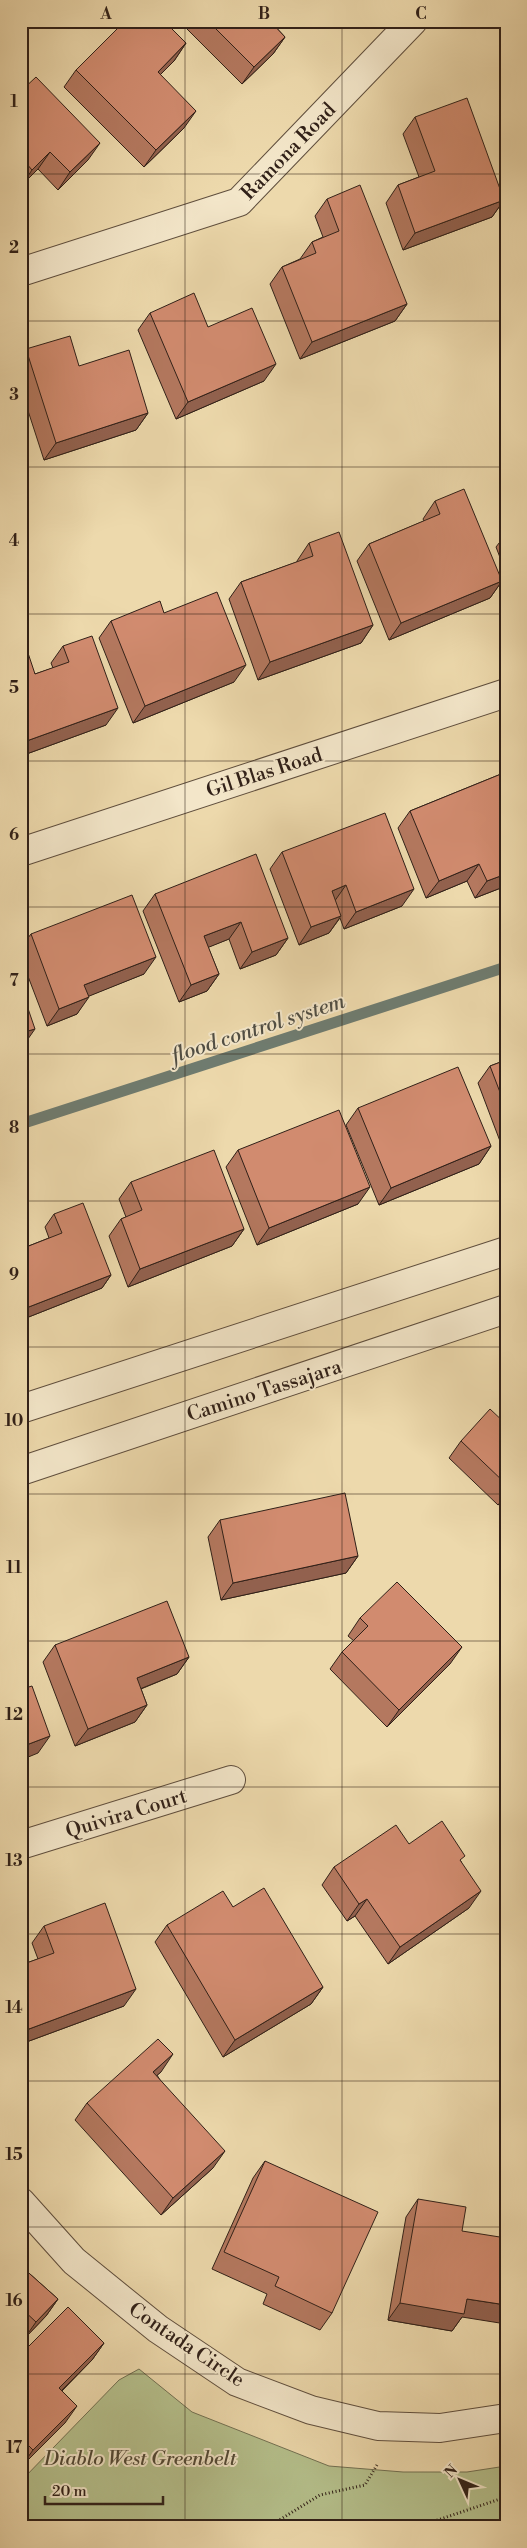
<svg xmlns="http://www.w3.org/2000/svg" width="527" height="2548" font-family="'Libre Bodoni',serif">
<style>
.green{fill:#b5c08c;stroke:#727052}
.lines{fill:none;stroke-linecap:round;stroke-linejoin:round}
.stream{stroke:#6f7c70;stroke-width:11}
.minor-casing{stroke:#5f4e3d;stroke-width:30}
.path{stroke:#302018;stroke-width:3;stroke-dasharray:1 2.5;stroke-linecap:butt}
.minor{stroke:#f3e6c9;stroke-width:28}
.wall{fill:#b4785f;stroke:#302018}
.shaded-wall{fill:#92614e;stroke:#302018}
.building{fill:#d18b6f;stroke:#302018}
.grid{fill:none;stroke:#302018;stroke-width:1;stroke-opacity:0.55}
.labels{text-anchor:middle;stroke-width:4;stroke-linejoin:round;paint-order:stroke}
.street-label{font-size:20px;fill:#302018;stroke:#f3e6c9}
.park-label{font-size:20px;font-style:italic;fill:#514835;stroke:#f3e6c9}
.water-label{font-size:21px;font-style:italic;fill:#504e44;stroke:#f3e6c9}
.neatline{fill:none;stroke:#302018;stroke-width:2}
.grid-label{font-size:16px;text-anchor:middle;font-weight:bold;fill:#302018}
</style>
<rect width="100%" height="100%" fill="#edd9ac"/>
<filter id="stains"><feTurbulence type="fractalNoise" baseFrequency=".004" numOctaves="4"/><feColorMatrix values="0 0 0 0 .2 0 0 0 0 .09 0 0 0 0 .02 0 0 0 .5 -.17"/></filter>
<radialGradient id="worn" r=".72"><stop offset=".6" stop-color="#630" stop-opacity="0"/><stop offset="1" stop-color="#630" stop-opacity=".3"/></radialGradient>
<path class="green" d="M 139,2369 L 192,2412 L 329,2466 L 403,2472 L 467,2472 L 506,2466 L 506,2527 L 21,2527 L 21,2481 L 119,2380 Z"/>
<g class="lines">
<path class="stream" d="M 21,1124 L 506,967"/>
<g class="minor-casing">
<g id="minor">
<path d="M 21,272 L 239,202 L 413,21"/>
<path d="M 21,852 L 506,693"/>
<path d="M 21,1409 L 506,1251"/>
<path d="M 21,1471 L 506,1309"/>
<path d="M 21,1845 L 231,1780"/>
<path d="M 21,2202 L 74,2261 L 158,2329 L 237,2382 L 311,2410 L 378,2426 L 440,2428 L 506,2418"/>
</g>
</g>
<g class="path">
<path d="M 268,2527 L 320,2495 L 365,2485 L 377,2465"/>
<path d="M 417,2527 L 506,2497"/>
</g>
<use href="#minor" class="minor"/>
</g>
<g class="wall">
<path d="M 179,21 L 270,21 L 285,37 L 273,54 L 242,84 Z"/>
<path d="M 186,43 L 174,61 L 160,74 L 184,128 L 144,167 L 64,87 L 76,70 Z"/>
<path d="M 21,91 L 88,160 L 58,190 L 38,169 L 21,186 Z"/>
<path d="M 415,117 L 504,200 L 492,217 L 403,250 L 386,203 L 398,185 L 419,177 L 403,134 Z"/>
<path d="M 327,199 L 407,304 L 395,321 L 300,359 L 270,284 L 282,267 L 300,259 L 312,242 L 323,237 L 315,216 Z"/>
<path d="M 150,313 L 208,327 L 264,381 L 176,419 L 138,330 Z"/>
<path d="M 26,349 L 79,366 L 148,413 L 136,430 L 44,460 L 21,389 L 21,356 Z"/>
<path d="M 435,501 L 502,581 L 490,598 L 389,640 L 357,561 L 369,544 L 424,521 L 423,519 Z"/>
<path d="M 506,534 L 506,573 L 496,547 Z"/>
<path d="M 309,543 L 373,625 L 361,643 L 258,680 L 229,599 L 241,582 L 297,562 L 297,561 Z"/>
<path d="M 164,613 L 234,682 L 133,723 L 99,638 L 111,621 Z"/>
<path d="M 63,646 L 106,725 L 21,756 L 21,652 L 35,674 L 53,668 L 51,663 Z"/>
<path d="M 506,772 L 506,886 L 475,898 L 467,881 L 426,898 L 398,828 L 410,811 Z"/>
<path d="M 282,852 L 402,906 L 344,929 L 340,918 L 329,933 L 299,945 L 270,869 Z"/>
<path d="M 155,894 L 288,938 L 276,955 L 240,969 L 229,939 L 208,947 L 219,974 L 207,991 L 179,1002 L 143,911 Z"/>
<path d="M 31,934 L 144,974 L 88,996 L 77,1014 L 47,1026 L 21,958 L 21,947 Z"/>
<path d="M 506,1060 L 506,1157 L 478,1083 L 490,1066 Z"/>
<path d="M 358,1108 L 491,1146 L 479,1164 L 379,1205 L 346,1125 Z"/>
<path d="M 238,1150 L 358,1204 L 257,1245 L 226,1167 Z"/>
<path d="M 131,1182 L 244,1229 L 232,1246 L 128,1287 L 109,1236 L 121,1219 L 126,1217 L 119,1199 Z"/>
<path d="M 54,1214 L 111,1275 L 102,1288 L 21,1320 L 21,1249 L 49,1238 L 45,1227 Z"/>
<path d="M 506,1424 L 506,1498 L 498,1505 L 449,1458 L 461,1441 Z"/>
<path d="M 220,1520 L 358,1556 L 346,1573 L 221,1600 L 208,1537 Z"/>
<path d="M 360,1618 L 450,1664 L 387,1727 L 330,1669 L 342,1652 L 354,1641 L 348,1636 Z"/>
<path d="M 55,1645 L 189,1657 L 177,1674 L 141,1689 L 147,1705 L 135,1722 L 75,1746 L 43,1662 Z"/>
<path d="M 409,1844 L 461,1861 L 469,1908 L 388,1964 L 355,1916 L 347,1921 L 322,1885 L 334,1867 Z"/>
<path d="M 233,1907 L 323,1987 L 311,2004 L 223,2057 L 155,1942 L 167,1925 Z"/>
<path d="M 44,1926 L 124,2006 L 21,2044 L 21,1965 L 38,1959 L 32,1943 Z"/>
<path d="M 161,2072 L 157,2075 L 213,2168 L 161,2215 L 75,2120 L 87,2103 Z"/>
<path d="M 265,2161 L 332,2313 L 320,2330 L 263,2304 L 267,2294 L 212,2269 L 253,2178 Z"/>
<path d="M 418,2199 L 462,2231 L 462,2317 L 452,2331 L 388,2320 L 406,2217 Z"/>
<path d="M 21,2266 L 58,2299 L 46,2316 L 24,2339 L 21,2337 Z"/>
<path d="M 104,2343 L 92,2360 L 62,2391 L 65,2423 L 21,2467 L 21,2354 Z"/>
</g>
<g class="shaded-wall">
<path d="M 285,37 L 273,54 L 242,84 L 254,67 Z"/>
<path d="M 186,43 L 174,61 L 146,89 L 158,72 Z"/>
<path d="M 196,111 L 184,128 L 144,167 L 156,150 Z"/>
<path d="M 100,143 L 88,160 L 58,190 L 70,172 Z"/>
<path d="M 50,152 L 38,169 L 21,186 L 32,170 Z"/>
<path d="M 504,200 L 492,217 L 403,250 L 415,233 Z"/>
<path d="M 407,304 L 395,321 L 300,359 L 312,342 Z"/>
<path d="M 276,364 L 264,381 L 176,419 L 188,402 Z"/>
<path d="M 148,413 L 136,430 L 44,460 L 56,443 Z"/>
<path d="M 502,581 L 490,598 L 389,640 L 401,623 Z"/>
<path d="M 373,625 L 361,643 L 258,680 L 270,662 Z"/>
<path d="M 246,665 L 234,682 L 133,723 L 145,706 Z"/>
<path d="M 118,708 L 106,725 L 21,756 L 21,743 Z"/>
<path d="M 479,864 L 467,881 L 426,898 L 439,881 Z"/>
<path d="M 506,874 L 506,886 L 475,898 L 487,881 Z"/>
<path d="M 346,885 L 334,902 L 332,891 Z"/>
<path d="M 414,889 L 402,906 L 344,929 L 356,912 Z"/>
<path d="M 341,916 L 329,933 L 299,945 L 311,927 Z"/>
<path d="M 241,922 L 229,939 L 192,954 L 204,936 Z"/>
<path d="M 288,938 L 276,955 L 240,969 L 252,952 Z"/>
<path d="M 156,957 L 144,974 L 72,1003 L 84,985 Z"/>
<path d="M 219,974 L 207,991 L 179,1002 L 191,985 Z"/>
<path d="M 89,997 L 77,1014 L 47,1026 L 59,1009 Z"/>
<path d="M 35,1029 L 23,1046 L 21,1047 L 21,1033 Z"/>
<path d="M 491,1146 L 479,1164 L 379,1205 L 391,1188 Z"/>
<path d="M 370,1187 L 358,1204 L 257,1245 L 269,1228 Z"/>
<path d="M 244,1229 L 232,1246 L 128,1287 L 140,1269 Z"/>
<path d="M 111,1275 L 102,1288 L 21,1320 L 21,1310 Z"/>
<path d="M 506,1495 L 506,1498 L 498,1505 Z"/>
<path d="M 358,1556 L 346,1573 L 221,1600 L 233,1583 Z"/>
<path d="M 462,1647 L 450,1664 L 387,1727 L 399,1710 Z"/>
<path d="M 189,1657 L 177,1674 L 125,1695 L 137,1678 Z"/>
<path d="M 147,1705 L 135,1722 L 75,1746 L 88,1729 Z"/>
<path d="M 50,1736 L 38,1753 L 21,1760 L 21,1747 Z"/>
<path d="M 481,1891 L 469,1908 L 388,1964 L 400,1947 Z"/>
<path d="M 367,1899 L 355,1916 L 347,1921 L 359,1904 Z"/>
<path d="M 323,1987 L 311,2004 L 223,2057 L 235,2040 Z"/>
<path d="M 136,1989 L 124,2006 L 21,2044 L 21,2040 L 29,2029 Z"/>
<path d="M 173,2054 L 161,2072 L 141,2089 L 153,2072 Z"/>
<path d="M 225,2151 L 213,2168 L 161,2215 L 173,2198 Z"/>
<path d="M 58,2299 L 46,2316 L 24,2339 L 36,2322 Z"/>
<path d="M 467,2299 L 506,2305 L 506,2324 L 462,2317 L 452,2331 L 388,2320 L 400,2303 Z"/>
<path d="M 104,2343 L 92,2360 L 47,2405 L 59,2388 Z"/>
<path d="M 77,2406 L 65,2423 L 21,2467 L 33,2450 Z"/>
</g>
<g class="building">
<path d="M 125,21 L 164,21 L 186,43 L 158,72 L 196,111 L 156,150 L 76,70 Z"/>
<path d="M 208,21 L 270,21 L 285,37 L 254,67 Z"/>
<path d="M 36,77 L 100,143 L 70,172 L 50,152 L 32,170 L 26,163 L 21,168 L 21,91 Z"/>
<path d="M 467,98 L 504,200 L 415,233 L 398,185 L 435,171 L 415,117 Z"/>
<path d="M 360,185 L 407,304 L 312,342 L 282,267 L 316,253 L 312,242 L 339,231 L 327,199 Z"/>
<path d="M 194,293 L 208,327 L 252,308 L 276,364 L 188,402 L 150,313 Z"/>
<path d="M 70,336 L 79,366 L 129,350 L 148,413 L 56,443 L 26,349 Z"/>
<path d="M 464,489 L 502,581 L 401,623 L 369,544 L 440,514 L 435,501 Z"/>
<path d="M 339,532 L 373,625 L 270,662 L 241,582 L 313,556 L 309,543 Z"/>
<path d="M 217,592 L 246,665 L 145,706 L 111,621 L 160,601 L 164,613 Z"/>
<path d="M 92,636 L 118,708 L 21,743 L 21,652 L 27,650 L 35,674 L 69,662 L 63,646 Z"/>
<path d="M 506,772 L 506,874 L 487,881 L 479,864 L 439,881 L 410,811 Z"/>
<path d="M 385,813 L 414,889 L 356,912 L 346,885 L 332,891 L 341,916 L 311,927 L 282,852 Z"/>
<path d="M 256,854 L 288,938 L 252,952 L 241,922 L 204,936 L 219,974 L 191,985 L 155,894 Z"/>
<path d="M 132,895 L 156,957 L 84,985 L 89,997 L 59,1009 L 31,934 Z"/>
<path d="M 21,988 L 35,1029 L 21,1033 Z"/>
<path d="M 506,1060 L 506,1108 L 490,1066 Z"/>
<path d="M 458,1067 L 491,1146 L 391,1188 L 358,1108 Z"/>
<path d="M 339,1110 L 370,1187 L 269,1228 L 238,1150 Z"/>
<path d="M 214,1150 L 244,1229 L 140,1269 L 121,1219 L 142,1210 L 131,1182 Z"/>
<path d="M 83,1203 L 111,1275 L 21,1310 L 21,1249 L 62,1233 L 54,1214 Z"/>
<path d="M 490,1409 L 506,1424 L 506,1484 L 461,1441 Z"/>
<path d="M 345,1493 L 358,1556 L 233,1583 L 220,1520 Z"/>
<path d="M 397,1582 L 462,1647 L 399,1710 L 342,1652 L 368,1626 L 360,1618 Z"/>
<path d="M 167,1601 L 189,1657 L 137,1678 L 147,1705 L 88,1729 L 55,1645 Z"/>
<path d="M 32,1686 L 50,1736 L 21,1747 L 21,1687 L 22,1689 Z"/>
<path d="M 442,1821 L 465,1856 L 460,1860 L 481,1891 L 400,1947 L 367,1899 L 359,1904 L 334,1867 L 396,1825 L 409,1844 Z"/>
<path d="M 264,1888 L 323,1987 L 235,2040 L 167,1925 L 223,1891 L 233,1907 Z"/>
<path d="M 105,1903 L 136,1989 L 29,2029 L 21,2008 L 21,1965 L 54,1953 L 44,1926 Z"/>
<path d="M 158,2039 L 173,2054 L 153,2072 L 225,2151 L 173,2198 L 87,2103 Z"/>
<path d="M 265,2161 L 378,2212 L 332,2313 L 275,2286 L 279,2277 L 224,2252 Z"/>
<path d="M 418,2199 L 466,2207 L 462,2231 L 506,2238 L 506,2305 L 467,2299 L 464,2314 L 400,2303 Z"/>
<path d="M 21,2266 L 58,2299 L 36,2322 L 21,2308 Z"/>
<path d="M 68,2307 L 104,2343 L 59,2388 L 77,2406 L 33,2450 L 21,2438 L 21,2354 Z"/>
</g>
<path class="grid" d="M 185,21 L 185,2527M 342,21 L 342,2527M 21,174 L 506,174M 21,321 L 506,321M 21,467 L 506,467M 21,614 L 506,614M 21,761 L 506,761M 21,907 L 506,907M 21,1054 L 506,1054M 21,1201 L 506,1201M 21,1347 L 506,1347M 21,1494 L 506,1494M 21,1641 L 506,1641M 21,1787 L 506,1787M 21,1934 L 506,1934M 21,2081 L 506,2081M 21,2227 L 506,2227M 21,2374 L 506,2374"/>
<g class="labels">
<g class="street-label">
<text transform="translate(288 151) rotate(-46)" y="7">Ramona Road</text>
<text transform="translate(264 772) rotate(-18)" y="7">Gil Blas Road</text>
<text transform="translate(264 1390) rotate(-18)" y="7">Camino Tassajara</text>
<text transform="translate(126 1813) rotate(-17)" y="7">Quivira Court</text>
<text transform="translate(187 2344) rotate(34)" y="7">Contada Circle</text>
</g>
<g class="park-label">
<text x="140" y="2465">Diablo West Greenbelt</text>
</g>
<g class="water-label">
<text transform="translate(258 1028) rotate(-18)" y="7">flood control system</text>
</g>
</g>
<rect width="527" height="2548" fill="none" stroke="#edd9ac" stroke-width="55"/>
<g transform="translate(460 2480) rotate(314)" stroke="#f3e6c9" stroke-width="4" paint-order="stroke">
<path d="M0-4L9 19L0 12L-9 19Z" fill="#302018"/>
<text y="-8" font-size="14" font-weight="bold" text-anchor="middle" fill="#302018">N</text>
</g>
<path d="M45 2496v8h118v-8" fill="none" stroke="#302018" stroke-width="2.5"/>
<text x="52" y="2496" font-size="15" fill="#302018" stroke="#f3e6c9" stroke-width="4" paint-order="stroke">20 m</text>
<rect x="28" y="28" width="472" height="2492" class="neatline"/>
<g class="grid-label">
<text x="106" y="19">A</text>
<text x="264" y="19">B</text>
<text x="421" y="19">C</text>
<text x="14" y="107">1</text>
<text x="14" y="253">2</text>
<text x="14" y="400">3</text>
<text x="14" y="546">4</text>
<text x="14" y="693">5</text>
<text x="14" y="840">6</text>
<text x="14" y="986">7</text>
<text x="14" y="1133">8</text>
<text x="14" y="1280">9</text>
<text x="14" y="1426">10</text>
<text x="14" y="1573">11</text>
<text x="14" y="1720">12</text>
<text x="14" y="1866">13</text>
<text x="14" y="2013">14</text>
<text x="14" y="2160">15</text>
<text x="14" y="2306">16</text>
<text x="14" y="2453">17</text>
</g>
<rect width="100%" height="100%" filter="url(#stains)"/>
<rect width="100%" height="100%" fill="url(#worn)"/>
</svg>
